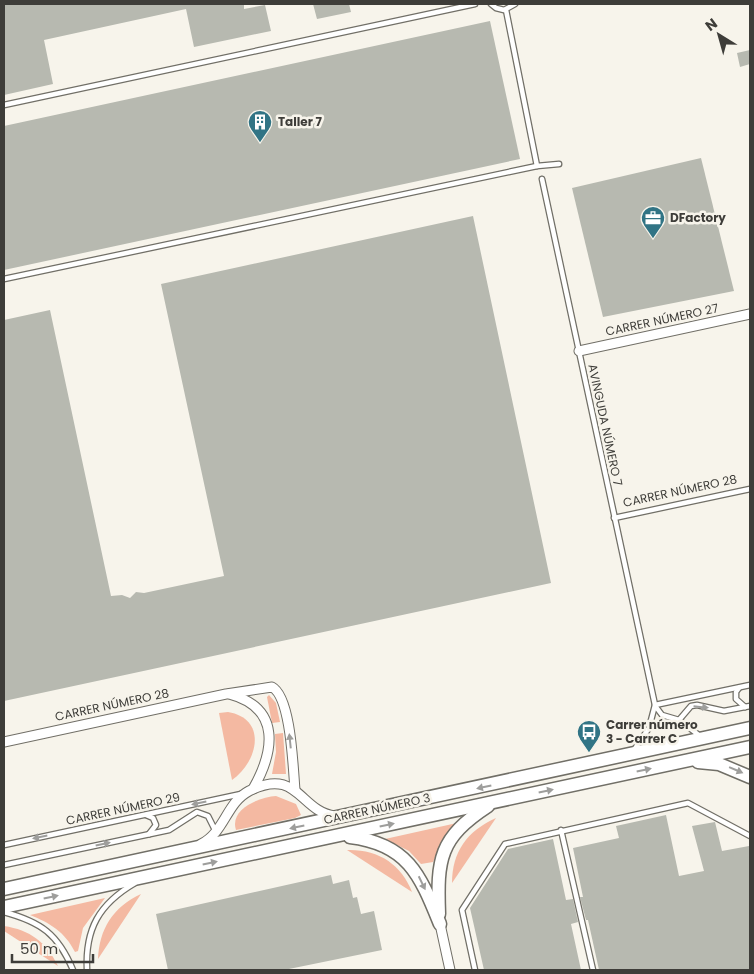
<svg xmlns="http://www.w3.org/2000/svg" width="754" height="974" font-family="Poppins,sans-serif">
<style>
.green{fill:#f4b9a2}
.building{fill:#b7b9b0}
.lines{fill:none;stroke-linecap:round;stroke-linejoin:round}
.lane-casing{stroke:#716f67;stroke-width:7}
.street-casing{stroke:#716f67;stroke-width:11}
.secondary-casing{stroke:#716f67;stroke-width:15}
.lane{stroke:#fff;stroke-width:4.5}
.street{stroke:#fff;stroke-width:9}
.secondary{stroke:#fff;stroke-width:12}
.oneway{fill:#9e9e9c}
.labels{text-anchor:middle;stroke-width:5;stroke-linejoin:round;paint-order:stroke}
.poi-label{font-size:12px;font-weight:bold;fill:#3e3d39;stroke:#f7f4eb;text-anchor:start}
.street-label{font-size:12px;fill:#3e3d39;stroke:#f7f4eb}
</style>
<rect width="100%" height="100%" fill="#f7f4eb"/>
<g class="green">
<path d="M 269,695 L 276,703 L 280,722 L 272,723 L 267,697 Z"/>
<path d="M 228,712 C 268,719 258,762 232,780 L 219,713 Z"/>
<path d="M 283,733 L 286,774 L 272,774 L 276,752 L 275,734 Z"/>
<path d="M 276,796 L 296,804 L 301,815 L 295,818 L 236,830 C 229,809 260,797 276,796 Z"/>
<path d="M 496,818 L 452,883 C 452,852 467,831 496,818 Z"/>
<path d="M 457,823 L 441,844 L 433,862 L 421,864 L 409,851 L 385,839 Z"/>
<path d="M 347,850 C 378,849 401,864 412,892 Z"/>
<path d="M 141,894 L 98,959 L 98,960 C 99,929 113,907 141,894 Z"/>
<path d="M 105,898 L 83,928 L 78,951 L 75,952 C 65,932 50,923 30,915 Z"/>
<path d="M 4,926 C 30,930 46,942 58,966 L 4,931 Z"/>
</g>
<g class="building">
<path d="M 4,4 L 244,4 L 244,9 L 265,5 L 271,31 L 194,47 L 186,9 L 44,40 L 53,84 L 4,95 Z"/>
<path d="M 313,4 L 349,4 L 351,12 L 317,19 Z"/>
<path d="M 490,21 L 520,159 L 4,270 L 4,126 Z"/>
<path d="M 750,50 L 750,64 L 740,67 L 737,53 Z"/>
<path d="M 701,158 L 734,291 L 603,317 L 572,188 Z"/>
<path d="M 473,216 L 551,583 L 4,701 L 4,320 L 50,310 L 111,596 L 122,595 L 130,598 L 136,592 L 144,593 L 224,576 L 161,284 Z"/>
<path d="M 666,815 L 679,876 L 704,871 L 692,826 L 715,822 L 722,851 L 749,846 L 750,970 L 599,970 L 588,920 L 586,920 L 580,897 L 583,897 L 573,848 L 619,838 L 616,826 Z"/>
<path d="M 553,839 L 566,900 L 573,899 L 578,922 L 571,924 L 581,970 L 484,970 L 470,908 L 508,849 Z"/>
<path d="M 331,875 L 333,884 L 349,880 L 353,898 L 357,897 L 361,914 L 374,911 L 382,950 L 284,970 L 168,970 L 156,914 Z"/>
</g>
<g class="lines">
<g class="lane-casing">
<g id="lane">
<path d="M 491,4 L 496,8 L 504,10 L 515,4"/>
<path d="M 4,105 L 475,4"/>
<path d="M 537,166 L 559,164"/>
<path d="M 542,179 L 655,705 L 649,728 L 634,750"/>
<path d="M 4,279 L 537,166 L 506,10"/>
<path d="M 614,518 L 750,489"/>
<path d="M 739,688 L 736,692 L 736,699 L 745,707"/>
<path d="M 655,705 L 750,685"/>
<path d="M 656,707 L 662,715 L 679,720 L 700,736"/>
<path d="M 659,726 L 679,720 L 691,706 L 697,705 L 724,711 L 750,706"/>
<path d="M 146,815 L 153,818 L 156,825 L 149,834"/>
<path d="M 561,830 L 593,970"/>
<path d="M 4,845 L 241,794"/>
<path d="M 4,865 L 169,830 L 197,812 L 208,816 L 215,830"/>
<path d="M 4,912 C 41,922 58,934 73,970"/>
<path d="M 87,970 C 85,929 99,904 135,883"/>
<path d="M 475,970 L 462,910 L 505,844 L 688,803 L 750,836"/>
</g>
</g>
<g class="street-casing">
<g id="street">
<path d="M 579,351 L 750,314"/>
<path d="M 229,694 C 282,708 274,752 253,789"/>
<path d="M 4,742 L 226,694 L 272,687 C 291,697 293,767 295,790"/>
<path d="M 201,844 C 225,832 226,803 249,791 C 298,766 300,812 335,816"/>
<path d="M 440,924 L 450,970"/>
</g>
</g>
<g class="secondary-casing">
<g id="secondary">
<path d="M 698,762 L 719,764 L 750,777"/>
<path d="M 350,837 C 408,844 420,875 440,924"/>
<path d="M 4,889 L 750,728"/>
<path d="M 4,907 L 750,747"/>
<path d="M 439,914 C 437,859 439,838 488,806"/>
</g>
</g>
<use href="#lane" class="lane"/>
<use href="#street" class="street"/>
<use href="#secondary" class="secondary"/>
</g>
<defs><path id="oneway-solid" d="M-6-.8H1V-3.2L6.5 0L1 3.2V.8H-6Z" transform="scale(1.25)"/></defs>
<g class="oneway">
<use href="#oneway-solid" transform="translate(701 707) rotate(6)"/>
<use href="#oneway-solid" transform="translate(290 741) rotate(-96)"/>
<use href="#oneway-solid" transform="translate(644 770) rotate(-12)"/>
<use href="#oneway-solid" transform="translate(736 770) rotate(23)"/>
<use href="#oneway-solid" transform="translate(484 787) rotate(168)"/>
<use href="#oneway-solid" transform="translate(546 791) rotate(-12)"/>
<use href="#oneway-solid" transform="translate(199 803) rotate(168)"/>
<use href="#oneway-solid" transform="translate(387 825) rotate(-12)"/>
<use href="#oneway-solid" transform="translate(297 827) rotate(168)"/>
<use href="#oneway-solid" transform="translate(40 837) rotate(168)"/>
<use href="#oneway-solid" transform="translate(103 844) rotate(-12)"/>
<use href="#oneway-solid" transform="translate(210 863) rotate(-12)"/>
<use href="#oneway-solid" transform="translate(422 883) rotate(64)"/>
<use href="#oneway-solid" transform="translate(51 897) rotate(-12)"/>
</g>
<defs>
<g id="building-pin" transform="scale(1.25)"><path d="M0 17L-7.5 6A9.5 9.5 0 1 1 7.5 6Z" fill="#317485" stroke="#f7f4eb"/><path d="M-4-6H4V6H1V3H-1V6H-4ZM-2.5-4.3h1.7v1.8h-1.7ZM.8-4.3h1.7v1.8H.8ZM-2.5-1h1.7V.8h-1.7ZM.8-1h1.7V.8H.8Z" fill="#fff"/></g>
<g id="office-pin" transform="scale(1.25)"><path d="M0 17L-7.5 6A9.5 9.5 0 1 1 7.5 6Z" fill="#317485" stroke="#f7f4eb"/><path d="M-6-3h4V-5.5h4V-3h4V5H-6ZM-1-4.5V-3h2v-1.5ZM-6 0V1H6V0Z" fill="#fff"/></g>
<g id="bus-pin" transform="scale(1.25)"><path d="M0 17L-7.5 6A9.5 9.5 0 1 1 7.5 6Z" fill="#317485" stroke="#f7f4eb"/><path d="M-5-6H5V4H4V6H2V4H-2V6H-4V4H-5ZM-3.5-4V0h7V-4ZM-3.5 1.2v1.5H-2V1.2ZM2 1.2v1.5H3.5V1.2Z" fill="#fff"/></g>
</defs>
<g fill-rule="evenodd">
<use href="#building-pin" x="260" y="122"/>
<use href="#office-pin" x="653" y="218"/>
<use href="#bus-pin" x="589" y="732"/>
</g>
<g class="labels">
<g class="poi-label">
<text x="278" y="126">Taller 7</text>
<text x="670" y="222">DFactory</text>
<text x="606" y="729">Carrer número<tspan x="606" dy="14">3 - Carrer C</tspan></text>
</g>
<g class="street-label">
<text transform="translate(662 320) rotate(-12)" y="4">CARRER NÚMERO 27</text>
<text transform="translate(605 425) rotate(78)" y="4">AVINGUDA NÚMERO 7</text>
<text transform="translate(680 491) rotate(-12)" y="4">CARRER NÚMERO 28</text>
<text transform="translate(112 705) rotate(-12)" y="4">CARRER NÚMERO 28</text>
<text transform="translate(123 809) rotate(-12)" y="4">CARRER NÚMERO 29</text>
<text transform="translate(377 809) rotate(-12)" y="4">CARRER NÚMERO 3</text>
</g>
</g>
<rect width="754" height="974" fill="none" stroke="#3e3d39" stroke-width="10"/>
<g transform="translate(719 35) rotate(323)" stroke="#f7f4eb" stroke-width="4" paint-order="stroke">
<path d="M0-4L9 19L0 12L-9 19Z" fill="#3e3d39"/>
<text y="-8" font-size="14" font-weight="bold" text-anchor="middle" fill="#3e3d39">N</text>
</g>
<path d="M12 954v8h81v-8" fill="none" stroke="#3e3d39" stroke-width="2.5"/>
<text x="20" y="954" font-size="15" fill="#3e3d39" stroke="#f7f4eb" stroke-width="4" paint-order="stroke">50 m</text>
</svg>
